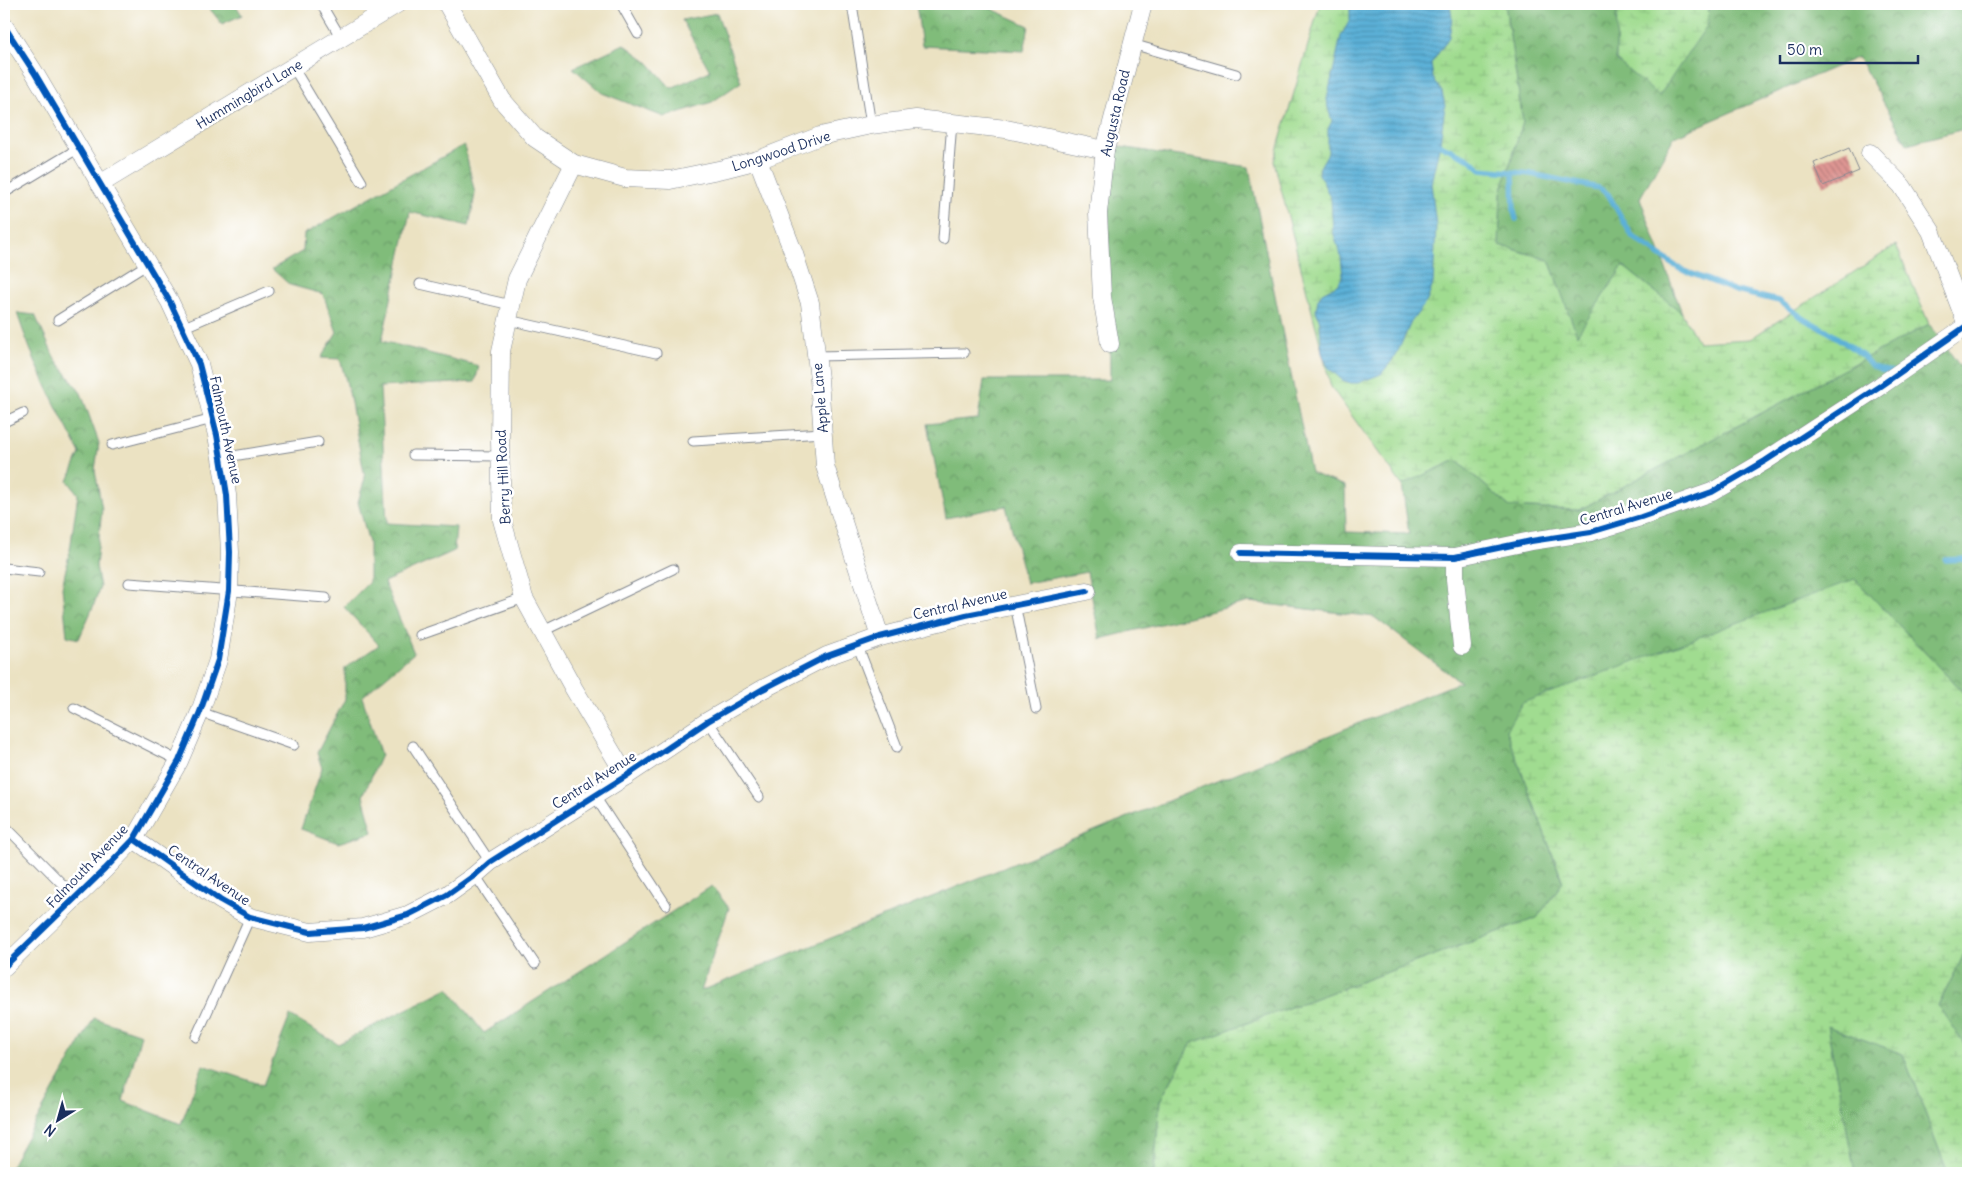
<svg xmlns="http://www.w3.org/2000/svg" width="1972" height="1177" font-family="Delius,sans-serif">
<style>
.forest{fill:url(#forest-crowns);stroke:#4e766c}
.wetland{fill:url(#wetland-marsh);stroke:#5e8677}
.water{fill:url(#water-rules);stroke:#3b709a}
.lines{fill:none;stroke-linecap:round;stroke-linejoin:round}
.stream{stroke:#5bb0d7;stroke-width:5.5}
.building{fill:url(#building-back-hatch)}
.lane-casing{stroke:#838890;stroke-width:11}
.street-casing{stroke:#838890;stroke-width:19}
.lane{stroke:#fff;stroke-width:9}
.street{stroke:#fff;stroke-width:18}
.cycleway-casing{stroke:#fff;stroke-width:9}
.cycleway{stroke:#0057b8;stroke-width:6}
.labels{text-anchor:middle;stroke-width:5;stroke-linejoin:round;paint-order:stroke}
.street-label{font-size:14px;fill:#1b2f5e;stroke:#fff}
</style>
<defs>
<pattern id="forest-crowns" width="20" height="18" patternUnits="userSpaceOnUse" patternTransform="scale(1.25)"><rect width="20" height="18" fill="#80bc7a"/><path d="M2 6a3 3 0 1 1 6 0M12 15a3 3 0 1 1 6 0" fill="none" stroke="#689967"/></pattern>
<pattern id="wetland-marsh" width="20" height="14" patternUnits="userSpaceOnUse" patternTransform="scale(1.25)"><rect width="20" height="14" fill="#a0dc90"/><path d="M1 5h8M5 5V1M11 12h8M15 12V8" fill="none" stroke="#89bd7f"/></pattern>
<pattern id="water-rules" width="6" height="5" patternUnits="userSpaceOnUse" patternTransform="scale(1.25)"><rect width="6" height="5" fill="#5bb0d7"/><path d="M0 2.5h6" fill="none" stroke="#4a90b2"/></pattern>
<pattern id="building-back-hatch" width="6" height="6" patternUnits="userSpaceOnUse" patternTransform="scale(1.25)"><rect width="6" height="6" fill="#df9693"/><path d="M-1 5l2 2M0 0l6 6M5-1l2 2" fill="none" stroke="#b47b7b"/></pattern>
</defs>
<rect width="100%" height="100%" fill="#fff"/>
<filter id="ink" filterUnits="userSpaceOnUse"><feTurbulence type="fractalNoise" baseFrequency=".02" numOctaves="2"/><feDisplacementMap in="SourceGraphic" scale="10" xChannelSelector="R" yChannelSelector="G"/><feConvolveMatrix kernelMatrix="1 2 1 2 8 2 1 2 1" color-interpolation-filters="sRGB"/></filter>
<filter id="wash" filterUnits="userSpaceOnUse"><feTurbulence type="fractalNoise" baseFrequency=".0096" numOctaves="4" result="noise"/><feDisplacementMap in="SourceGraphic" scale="20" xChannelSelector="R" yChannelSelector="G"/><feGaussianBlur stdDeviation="1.12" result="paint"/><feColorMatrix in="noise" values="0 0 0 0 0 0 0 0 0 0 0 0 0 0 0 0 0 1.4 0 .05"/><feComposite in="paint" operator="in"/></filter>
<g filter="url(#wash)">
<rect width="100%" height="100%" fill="#ebe2c2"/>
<g class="forest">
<path d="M 206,4 L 235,4 L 242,15 L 222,24 Z"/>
<path d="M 916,4 L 981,4 L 1029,26 L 1024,51 L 922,46 Z"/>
<path d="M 1505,4 L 1617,4 L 1616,60 L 1708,24 L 1709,4 L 1968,4 L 1968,128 L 1907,144 L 1858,57 L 1674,137 L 1640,198 L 1682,313 L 1623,266 L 1577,336 L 1549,260 L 1499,245 L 1501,192 L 1523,122 Z"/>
<path d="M 717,13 L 741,82 L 712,102 L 664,117 L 602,93 L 573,68 L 624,44 L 648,62 L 671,88 L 710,71 L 682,20 Z"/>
<path d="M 464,145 L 475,194 L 469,226 L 410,212 L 382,341 L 479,366 L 475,382 L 380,387 L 387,523 L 456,527 L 454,551 L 384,582 L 414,653 L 362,697 L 381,755 L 363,796 L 373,832 L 338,843 L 301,829 L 322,768 L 317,753 L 345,699 L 345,668 L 379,645 L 344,607 L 369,582 L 369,543 L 358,502 L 365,478 L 349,392 L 340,359 L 321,358 L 337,332 L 323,294 L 290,285 L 272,269 L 303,251 L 304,234 Z"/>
<path d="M 1108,145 L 1249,167 L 1311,473 L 1345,486 L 1346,532 L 1409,534 L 1402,485 L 1456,460 L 1510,507 L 1579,510 L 1929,324 L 1962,369 L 1968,363 L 1968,698 L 1855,579 L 1506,730 L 1563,883 L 1537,918 L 1192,1043 L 1160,1101 L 1154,1173 L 7,1173 L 94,1018 L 141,1034 L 123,1101 L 181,1124 L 203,1065 L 263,1085 L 290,1016 L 338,1044 L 448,988 L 484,1033 L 712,886 L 729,908 L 701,991 L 1460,682 L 1374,617 L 1249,602 L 1100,639 L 1087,572 L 1026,583 L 1006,506 L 946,518 L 927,424 L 978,419 L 984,380 L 1110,380 Z"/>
<path d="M 17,313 L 35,315 L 54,357 L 81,393 L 99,443 L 95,470 L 102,509 L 96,566 L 100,587 L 93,607 L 79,639 L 67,636 L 62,587 L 70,550 L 78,494 L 68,481 L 80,453 C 56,407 33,362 17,313 Z"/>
<path d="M 1968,946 L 1968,1050 L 1938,1006 Z"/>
<path d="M 1827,1026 L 1903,1054 L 1948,1173 L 1855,1173 Z"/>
</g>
<g class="wetland">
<path d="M 1320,4 L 1505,4 L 1523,122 L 1501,192 L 1499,245 L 1549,260 L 1577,335 L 1623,266 L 1682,313 L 1698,342 L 1750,339 L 1896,245 L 1929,324 L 1579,510 L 1510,507 L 1456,460 L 1402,485 L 1331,387 L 1274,161 Z"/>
<path d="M 1617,4 L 1709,4 L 1708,24 L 1659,96 L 1616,60 Z"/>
<path d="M 1855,579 L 1968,698 L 1968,946 L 1938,1006 L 1968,1050 L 1968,1173 L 1948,1173 L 1903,1054 L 1827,1026 L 1855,1173 L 1154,1173 L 1160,1101 L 1192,1043 L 1537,918 L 1563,882 L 1506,730 L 1522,703 Z"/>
</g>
<path class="water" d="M 1350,4 L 1450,4 L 1452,19 L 1449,37 L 1431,64 L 1433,78 L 1442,92 L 1445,106 L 1440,143 L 1431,183 L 1436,226 L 1433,284 L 1427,301 L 1411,322 L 1398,351 L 1391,362 L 1381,374 L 1358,383 L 1351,383 L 1342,380 L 1328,367 L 1322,353 L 1320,322 L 1316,310 L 1318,299 L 1322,293 L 1337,285 L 1343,276 L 1341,257 L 1333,231 L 1331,199 L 1319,174 L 1320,167 L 1328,153 L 1328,129 L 1332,121 L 1328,108 L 1327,99 L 1341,36 L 1350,20 Z"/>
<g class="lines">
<g class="stream">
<path d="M 1434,142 L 1468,158 L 1481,169 L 1531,174 L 1599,188 L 1608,194 L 1632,236 L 1680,269 L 1736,291 L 1779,301 L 1806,320 L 1826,330 L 1861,354 L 1871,366 L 1881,370 L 1891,372"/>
<path d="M 1513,174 L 1514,212 L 1516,219"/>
<path d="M 1946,560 L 1968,559"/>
</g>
</g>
<g id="blocks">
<path class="building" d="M 1849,148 L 1859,171 L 1823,186 L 1814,163 Z"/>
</g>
</g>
<g filter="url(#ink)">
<use href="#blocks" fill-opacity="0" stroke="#838890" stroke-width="1"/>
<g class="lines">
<g class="lane-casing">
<g id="lane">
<path d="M 321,4 L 341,38"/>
<path d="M 621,4 L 638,34"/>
<path d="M 852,4 L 871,125"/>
<path d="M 1132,44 L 1236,74"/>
<path d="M 293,67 L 362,182"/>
<path d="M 4,193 L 79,148"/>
<path d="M 943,239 L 952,122"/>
<path d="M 420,284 L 511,305"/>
<path d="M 58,320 L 148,264"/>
<path d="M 508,320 L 656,353"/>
<path d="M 182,328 L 269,291"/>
<path d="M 816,356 L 964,353"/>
<path d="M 4,422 L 23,413"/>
<path d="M 693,441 L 823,433"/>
<path d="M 112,445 L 213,419"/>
<path d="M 413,455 L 500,456"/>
<path d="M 221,458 L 318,442"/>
<path d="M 4,568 L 39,572"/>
<path d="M 129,583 L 326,598"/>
<path d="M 1015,604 L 1036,709"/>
<path d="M 543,631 L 673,569"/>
<path d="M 420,635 L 524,598"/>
<path d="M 857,644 L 897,747"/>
<path d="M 74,708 L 179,761"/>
<path d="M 200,712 L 294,745"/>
<path d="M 708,721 L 759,797"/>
<path d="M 413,746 L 490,862"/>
<path d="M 594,795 L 666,905"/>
<path d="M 4,825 L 76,898"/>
<path d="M 475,875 L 535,964"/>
<path d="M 196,1037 L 250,917"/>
</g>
</g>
<g class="street-casing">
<g id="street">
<path d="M 447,4 L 502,100 L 535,138 L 574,164 L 625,178 L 670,180 L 723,169 L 758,160 L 820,136 L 871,125 L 916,119 L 1006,129 L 1105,150"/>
<path d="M 4,26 L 34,72 L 170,302 L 199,364 L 217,435 L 221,458 L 227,495 L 230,552 L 229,591 L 218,660 L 200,712 L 179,761 L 134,839 L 105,869 L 4,967"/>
<path d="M 1870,153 L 1902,186 L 1931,231 L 1967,325"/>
<path d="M 758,160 L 794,254 L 810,303 L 819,379 L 825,466 L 880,637"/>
<path d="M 574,164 L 517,279 L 501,351 L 500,441 L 502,520 L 524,598 L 574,689 L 626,776"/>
<path d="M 100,184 L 397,4"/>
<path d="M 1110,344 L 1102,297 L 1098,213 L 1105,150 L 1143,4"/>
<path d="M 1241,553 L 1455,557 L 1531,541 L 1591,532 L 1641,517 L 1712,492 L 1765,461 L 1880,386 L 1968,325"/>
<path d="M 1455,557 L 1455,579 L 1462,646"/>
<path d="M 134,839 L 220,900 L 250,917 L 310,932 L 363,928 L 408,915 L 447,895 L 475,875 L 490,862 L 626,776 L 708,721 L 763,689 L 827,656 L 880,637 L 966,615 L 1087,591"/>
</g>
</g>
<use href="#lane" class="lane"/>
<use href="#street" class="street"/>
<g class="cycleway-casing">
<g id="cycleway">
<path d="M 4,26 L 34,72 L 170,302 L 199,364 L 217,435 L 221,458 L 227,495 L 230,552 L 229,591 L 218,660 L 200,712 L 179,761 L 134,839 L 105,869 L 4,967"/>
<path d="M 1241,553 L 1455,557 L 1531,541 L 1591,532 L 1641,517 L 1712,492 L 1765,461 L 1880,386 L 1968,325"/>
<path d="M 134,839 L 220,900 L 250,917 L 310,932 L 363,928 L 408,915 L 447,895 L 475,875 L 490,862 L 626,776 L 708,721 L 763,689 L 827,656 L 880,637 L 966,615 L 1087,591"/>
</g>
</g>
<use href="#cycleway" class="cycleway"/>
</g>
</g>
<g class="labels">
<g class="street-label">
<text transform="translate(249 94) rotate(-31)" y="5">Hummingbird Lane</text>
<text transform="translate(1115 113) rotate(-77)" y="5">Augusta Road</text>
<text transform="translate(781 151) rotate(-18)" y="5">Longwood Drive</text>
<text transform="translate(820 398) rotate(-95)" y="5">Apple Lane</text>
<text transform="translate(226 430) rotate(78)" y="5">Falmouth Avenue</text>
<text transform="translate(503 477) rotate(-93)" y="5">Berry Hill Road</text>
<text transform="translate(1626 507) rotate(-17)" y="5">Central Avenue</text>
<text transform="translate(960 604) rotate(-13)" y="5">Central Avenue</text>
<text transform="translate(594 780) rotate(-32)" y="5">Central Avenue</text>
<text transform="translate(87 866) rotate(-46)" y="5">Falmouth Avenue</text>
<text transform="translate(209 875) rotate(34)" y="5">Central Avenue</text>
</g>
</g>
<rect width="1972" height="1177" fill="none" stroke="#fff" stroke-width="20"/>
<g transform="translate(58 1120) rotate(217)" stroke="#ffffff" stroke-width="4" paint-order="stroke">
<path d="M0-4L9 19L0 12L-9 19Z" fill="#1b2f5e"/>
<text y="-8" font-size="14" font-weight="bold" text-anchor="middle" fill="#1b2f5e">N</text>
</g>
<path d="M1780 55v8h138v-8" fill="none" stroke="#1b2f5e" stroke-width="2.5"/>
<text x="1787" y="55" font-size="15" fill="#1b2f5e" stroke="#ffffff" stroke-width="4" paint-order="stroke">50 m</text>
</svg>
